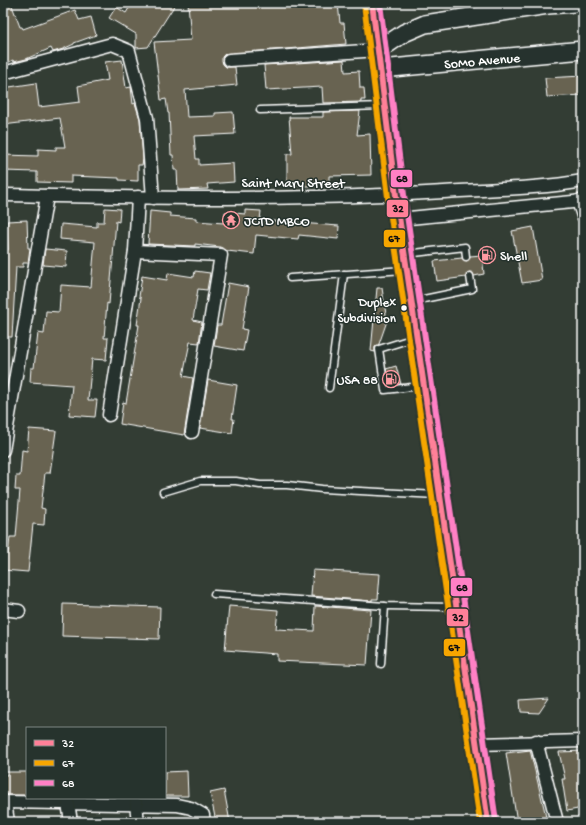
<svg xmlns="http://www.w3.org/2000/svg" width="586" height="825" font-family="'Gochi Hand',sans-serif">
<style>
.building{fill:#686451;stroke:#fff}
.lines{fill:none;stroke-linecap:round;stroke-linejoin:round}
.service-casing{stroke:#fff;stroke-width:9}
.minor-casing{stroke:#fff;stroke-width:15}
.secondary-casing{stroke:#fff;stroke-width:20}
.primary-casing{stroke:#fff;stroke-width:22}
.service{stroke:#26332d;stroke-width:6}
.minor{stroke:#26332d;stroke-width:12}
.secondary{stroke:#26332d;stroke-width:17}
.primary{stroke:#706f59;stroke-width:19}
.bus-1-casing{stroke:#26332d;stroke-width:9}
.bus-2-casing{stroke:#26332d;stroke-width:9}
.bus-3-casing{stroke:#26332d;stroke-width:9}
.bus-1{stroke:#ff8098;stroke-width:6}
.bus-2{stroke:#f7a600;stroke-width:6}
.bus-3{stroke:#ff80c5;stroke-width:6}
.bus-dot{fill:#fff;stroke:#26332d;stroke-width:1.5}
.labels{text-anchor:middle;stroke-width:3;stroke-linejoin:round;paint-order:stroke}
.bus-label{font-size:13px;fill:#fff;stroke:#26332d;text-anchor:end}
.street-label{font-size:14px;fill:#fff;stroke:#26332d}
.poi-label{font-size:14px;fill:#fff;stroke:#26332d;text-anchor:start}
.line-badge{stroke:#26332d;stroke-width:1.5}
.pale-badge-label{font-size:11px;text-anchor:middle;font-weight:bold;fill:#111}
</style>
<rect width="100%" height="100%" fill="#333d34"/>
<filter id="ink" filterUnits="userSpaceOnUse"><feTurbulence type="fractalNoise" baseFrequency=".025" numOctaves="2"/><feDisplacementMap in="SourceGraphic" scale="8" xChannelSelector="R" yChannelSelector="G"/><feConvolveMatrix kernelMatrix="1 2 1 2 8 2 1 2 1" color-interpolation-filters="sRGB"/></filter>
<g filter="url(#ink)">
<g class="building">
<path d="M 3,3 L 11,3 L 20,27 L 22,27 L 23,29 L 75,10 L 79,20 L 91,17 L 96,35 L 74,43 L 74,44 L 63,49 L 53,52 L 51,48 L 26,59 L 14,62 L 13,60 L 3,65 Z"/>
<path d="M 132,3 L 176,3 L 148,47 L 136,48 L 136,34 L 109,18 L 116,7 L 126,13 Z"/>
<path d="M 188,3 L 262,3 L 262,6 L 290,3 L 338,3 L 340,23 L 344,23 L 346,44 L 225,54 L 222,57 L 223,64 L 226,67 L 235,67 L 237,85 L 185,90 L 187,117 L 215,116 L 215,113 L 233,112 L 235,134 L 194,136 L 196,159 L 199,159 L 199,165 L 233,163 L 234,182 L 207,184 L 208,189 L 178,190 L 177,170 L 174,170 L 173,155 L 171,155 L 169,113 L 168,113 L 166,99 L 161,100 L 154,42 L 191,40 Z"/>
<path d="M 122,60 L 126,88 L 131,87 L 133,104 L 135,103 L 140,119 L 143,159 L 142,165 L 138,165 L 138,181 L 119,180 L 119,178 L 71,176 L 71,183 L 37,182 L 37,172 L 3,171 L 3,155 L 38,156 L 38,149 L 56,150 L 56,147 L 65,147 L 60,118 L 3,125 L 3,88 L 36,83 L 39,107 L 80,102 L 78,86 L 108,80 L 105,62 Z"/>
<path d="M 344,60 L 345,72 L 359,71 L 360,88 L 364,88 L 365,100 L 361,100 L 361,102 L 323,103 L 322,87 L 266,90 L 264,65 Z"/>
<path d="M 583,76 L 583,95 L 547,97 L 545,78 Z"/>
<path d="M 360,111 L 357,135 L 370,134 L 371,175 L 329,176 L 329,183 L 317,183 L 317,186 L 287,186 L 287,154 L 292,154 L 289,117 L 323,117 L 323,112 Z"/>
<path d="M 105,208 L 120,209 L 119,222 L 116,221 L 109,304 L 107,303 L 104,338 L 108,338 L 106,360 L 92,359 L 88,400 L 97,400 L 95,417 L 69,415 L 72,385 L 30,382 L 31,368 L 34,368 L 38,333 L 44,334 L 46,311 L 59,312 L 61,285 L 91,287 L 95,242 L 60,239 L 61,224 L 97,227 L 97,222 L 104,222 Z"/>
<path d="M 245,210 L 261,211 L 260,220 L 339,226 L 338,239 L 299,235 L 298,239 L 256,235 L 254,254 L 227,251 L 220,247 L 195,244 L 195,246 L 148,244 L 150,211 L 170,213 L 170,216 L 196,218 L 196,221 L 224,223 L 225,212 L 245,214 Z"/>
<path d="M 27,220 L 28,248 L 30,248 L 28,263 L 23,263 L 23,267 L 16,267 L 12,337 L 3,337 L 3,251 L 8,250 L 7,221 Z"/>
<path d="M 533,227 L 542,280 L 522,283 L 512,231 Z"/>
<path d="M 45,249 L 67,251 L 66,267 L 43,265 Z"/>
<path d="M 482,255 L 484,274 L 474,276 L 470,272 L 467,273 L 466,277 L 437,281 L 434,261 L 462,258 L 467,261 L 470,256 Z"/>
<path d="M 195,271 L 210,273 L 207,290 L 198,289 L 193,320 L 202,322 L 199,343 L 190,342 L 183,376 L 193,378 L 184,435 L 120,424 L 123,402 L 126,403 L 139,325 L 137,325 L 141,298 L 139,297 L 142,276 L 167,280 L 168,273 L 194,277 Z"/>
<path d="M 228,283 L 249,287 L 242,329 L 247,330 L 243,351 L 214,346 L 217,325 L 221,325 Z"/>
<path d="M 377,288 L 382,288 L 387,321 L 379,344 L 375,347 L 375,352 L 371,351 Z"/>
<path d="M 396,366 L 401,384 L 389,385 L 386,369 Z"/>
<path d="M 208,380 L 237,385 L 232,419 L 234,419 L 232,433 L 200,428 Z"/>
<path d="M 29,429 L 56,431 L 50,473 L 45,473 L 41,508 L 45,509 L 44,525 L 33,524 L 28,572 L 3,570 L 4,554 L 8,554 L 10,537 L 16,537 L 20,490 L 15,490 L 16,476 L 20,476 L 22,450 L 27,451 Z"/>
<path d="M 313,570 L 380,574 L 378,599 L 372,599 L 372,601 L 311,596 Z"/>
<path d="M 63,604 L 160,607 L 159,639 L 62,636 Z"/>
<path d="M 229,606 L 278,610 L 276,629 L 314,631 L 315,606 L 371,610 L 367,665 L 277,661 L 277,654 L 225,650 Z"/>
<path d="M 549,698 L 539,713 L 521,712 L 520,700 Z"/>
<path d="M 530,750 L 544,808 L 547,822 L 517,822 L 506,753 Z"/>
<path d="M 583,751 L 583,808 L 567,811 L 562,779 L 565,779 L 559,752 Z"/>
<path d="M 187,771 L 188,796 L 165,796 L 165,772 Z"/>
<path d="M 7,772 L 27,772 L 27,795 L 3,795 L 3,775 L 7,775 Z"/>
<path d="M 224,790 L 230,822 L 216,822 L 210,793 Z"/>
</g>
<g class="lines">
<g class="service-casing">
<g id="service">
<path d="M 260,110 L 382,106"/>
<path d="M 406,254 L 465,247 L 466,257"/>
<path d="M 290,278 L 404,270"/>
<path d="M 414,301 L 472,289 L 470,276"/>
<path d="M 414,338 L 379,349 L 385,390 L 421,386"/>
<path d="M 329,388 L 344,274"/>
<path d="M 163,492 L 200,481 L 236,481 L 260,485 L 287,485 L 322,489 L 437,495"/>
<path d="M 214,594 L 385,606 L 454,607"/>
<path d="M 381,664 L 385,606"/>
</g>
</g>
<g class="minor-casing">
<g id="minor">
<path d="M 229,60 L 379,50"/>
<path d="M 3,73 L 112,44 L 129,51 L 147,118 L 153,198"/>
<path d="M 3,195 C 150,198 298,201 444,192 C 490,189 538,189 583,181"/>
<path d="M 578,201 L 583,216"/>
<path d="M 399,219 L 583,201"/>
<path d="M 135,251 L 221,255 L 192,432"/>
<path d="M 109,415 L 135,251 L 138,197"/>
<path d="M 3,450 L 47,196"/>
<path d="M 3,609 L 19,611"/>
<path d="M 536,741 L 557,822"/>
<path d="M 478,744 L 583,741"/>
<path d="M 3,802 L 177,805 L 191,808 L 203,815 L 204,822"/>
<path d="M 5,802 L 8,822"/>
<path d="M 68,803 L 71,822"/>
<path d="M 136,804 L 138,822"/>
</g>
</g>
<g class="secondary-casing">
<g id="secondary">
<path d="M 379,50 L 404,33 L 425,24 L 548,5 L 575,3"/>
<path d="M 381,69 L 583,50"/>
</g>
</g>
<g class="primary-casing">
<path id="primary" d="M 372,3 L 396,196 L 488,822"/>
</g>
<use href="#service" class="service"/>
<use href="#minor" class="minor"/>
<use href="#secondary" class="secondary"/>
<use href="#primary" class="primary"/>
<g class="bus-1-casing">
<path id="bus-1" d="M 372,3 L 396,196 L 488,822"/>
</g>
<g class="bus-2-casing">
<path id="bus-2" d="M 364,4 L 388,197 L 480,822"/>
</g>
<g class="bus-3-casing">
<path id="bus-3" d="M 380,3 L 404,195 L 496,821"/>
</g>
<use href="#bus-1" class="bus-1"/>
<use href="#bus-2" class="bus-2"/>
<use href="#bus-3" class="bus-3"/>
</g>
</g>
<defs>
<g id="temple-ring" transform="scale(0.9)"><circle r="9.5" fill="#26332d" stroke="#ff9aa2" stroke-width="1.5"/><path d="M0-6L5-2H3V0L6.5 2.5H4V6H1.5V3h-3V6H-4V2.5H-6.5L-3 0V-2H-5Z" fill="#ff9aa2"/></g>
<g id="fuel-ring" transform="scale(0.9)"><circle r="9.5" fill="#26332d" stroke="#ff9aa2" stroke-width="1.5"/><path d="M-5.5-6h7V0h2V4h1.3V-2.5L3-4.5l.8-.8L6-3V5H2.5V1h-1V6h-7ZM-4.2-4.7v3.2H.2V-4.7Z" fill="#ff9aa2"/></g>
</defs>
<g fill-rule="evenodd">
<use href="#temple-ring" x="231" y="220"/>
<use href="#fuel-ring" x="487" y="255"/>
<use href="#fuel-ring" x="391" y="379"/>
</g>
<circle class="bus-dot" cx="404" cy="308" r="3.5"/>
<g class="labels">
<g class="bus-label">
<text x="396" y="306">Duplex<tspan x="396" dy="16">Subdivision</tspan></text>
</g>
<g class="street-label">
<text transform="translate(482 60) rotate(-5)" y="5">SoMo Avenue</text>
<text x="293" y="187">Saint Mary Street</text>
</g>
<g class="poi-label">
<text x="244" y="225">JCTD MBCO</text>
<text x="500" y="260">Shell</text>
<text x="378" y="384" text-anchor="end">USA 88</text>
</g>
</g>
<g class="line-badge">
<rect x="390" y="169" width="23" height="19" rx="4" fill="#ff80c5"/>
<rect x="386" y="199" width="23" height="19" rx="4" fill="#ff8098"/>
<rect x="383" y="229" width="23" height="19" rx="4" fill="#f7a600"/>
<rect x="450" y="577" width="23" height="20" rx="4" fill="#ff80c5"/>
<rect x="446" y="608" width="23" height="19" rx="4" fill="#ff8098"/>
<rect x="443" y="638" width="23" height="19" rx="4" fill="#f7a600"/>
</g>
<g class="pale-badge-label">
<text x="402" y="182">68</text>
<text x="398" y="212">32</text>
<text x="394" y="242">67</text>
<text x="462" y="591">68</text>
<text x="458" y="621">32</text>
<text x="454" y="651">67</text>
</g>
<rect width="586" height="825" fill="none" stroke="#26332d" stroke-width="16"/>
<rect x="8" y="8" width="570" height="809" fill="none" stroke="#fff" stroke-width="1.5" filter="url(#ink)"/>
<rect x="26" y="727" width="140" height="72" fill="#26332d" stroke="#7d8581"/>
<rect x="34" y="740" width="20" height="6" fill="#ff8098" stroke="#7d8581"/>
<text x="62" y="747" font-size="12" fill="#ffffff">32</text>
<rect x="34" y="760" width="20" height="6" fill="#f7a600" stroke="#7d8581"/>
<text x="62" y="767" font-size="12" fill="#ffffff">67</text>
<rect x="34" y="780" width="20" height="6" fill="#ff80c5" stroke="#7d8581"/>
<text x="62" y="787" font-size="12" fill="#ffffff">68</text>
</svg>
